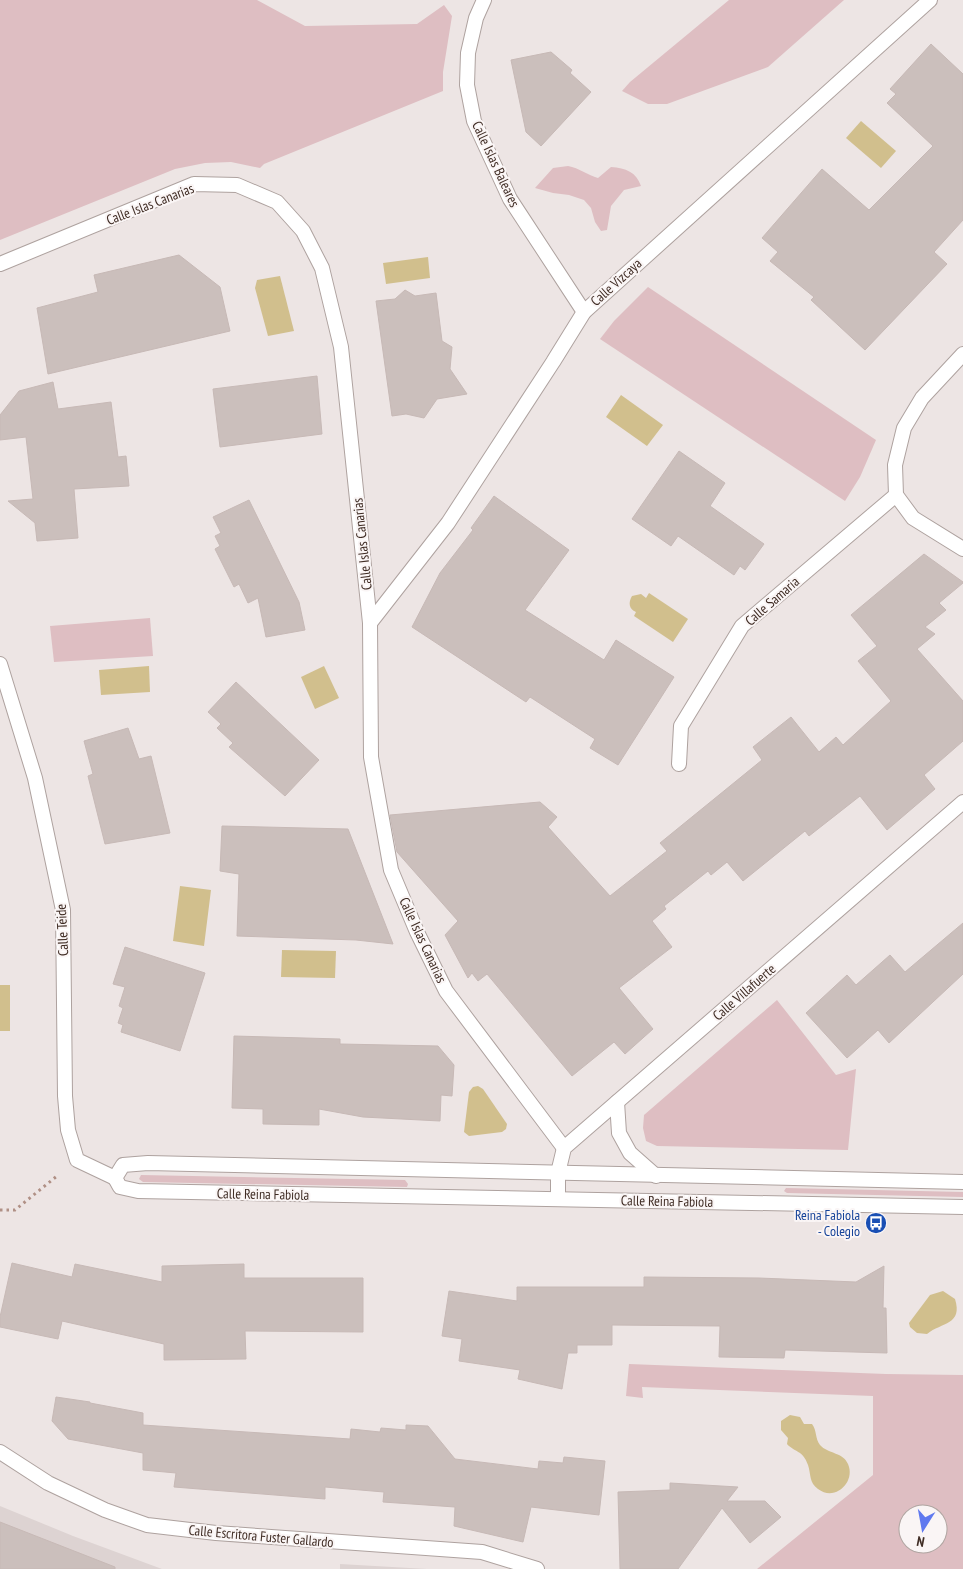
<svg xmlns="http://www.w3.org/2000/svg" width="963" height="1569" font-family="'PT Sans Narrow',sans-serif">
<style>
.built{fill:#ddd3d2}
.green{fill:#debec2;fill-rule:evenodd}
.water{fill:#d1bf8d}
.building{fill:#cbbfbc;stroke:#c7b9b6}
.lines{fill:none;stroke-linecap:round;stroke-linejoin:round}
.minor-casing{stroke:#aea29f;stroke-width:16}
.tertiary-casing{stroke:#aea29f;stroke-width:16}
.path{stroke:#b09085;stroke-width:3;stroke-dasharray:2.5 4;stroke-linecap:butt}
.minor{stroke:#fff;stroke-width:14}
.tertiary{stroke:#fff;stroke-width:14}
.labels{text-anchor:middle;stroke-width:4;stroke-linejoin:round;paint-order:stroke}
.street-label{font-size:14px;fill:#3f2c24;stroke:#faf5f5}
.transit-label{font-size:14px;fill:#164399;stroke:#faf5f5;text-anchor:end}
</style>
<rect width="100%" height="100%" fill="#ede5e4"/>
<g class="built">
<path d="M 0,1506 L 73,1536 L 162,1569 L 0,1569 Z"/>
<path d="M 340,1564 L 427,1569 L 340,1569 Z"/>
</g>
<g class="green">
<path d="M 0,0 L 257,0 L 305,26 L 417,24 L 444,5 L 452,16 L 443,72 L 443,91 L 264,164 L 260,168 L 231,162 L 205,163 L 175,169 L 0,240 Z"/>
<path d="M 729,0 L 844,0 L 768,67 L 667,104 L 648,104 L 622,91 L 630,82 Z"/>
<path d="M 568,166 C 579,168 588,175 598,178 L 611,167 C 626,168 636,172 641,186 L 624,190 L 611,206 L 607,230 L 601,231 L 595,222 L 591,208 L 584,200 L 569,195 L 553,193 L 535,188 L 553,168 Z"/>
<path d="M 648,287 L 876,440 L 860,477 L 845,501 L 600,339 L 614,321 Z"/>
<path d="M 150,618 L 153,656 L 54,662 L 50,626 Z"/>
<path d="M 777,1000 L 836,1075 L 856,1069 L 848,1150 L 657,1146 L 646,1141 L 643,1128 L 644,1115 Z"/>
<path d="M 141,1175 L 405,1180 L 408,1184 L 407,1187 L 143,1182 L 139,1179 Z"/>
<path d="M 786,1188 L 963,1192 L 963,1197 L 787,1193 L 784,1191 Z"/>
<path d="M 629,1364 L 886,1374 L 963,1375 L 963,1569 L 757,1569 L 873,1475 L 873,1396 L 642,1387 L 643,1398 L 626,1396 ZM 908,1514 L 938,1514 L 938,1544 L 908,1544 Z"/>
</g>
<g class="water">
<path d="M 861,121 L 896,151 L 881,168 L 846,138 Z"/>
<path d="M 428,257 L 430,278 L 386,284 L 383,263 Z"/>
<path d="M 280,276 L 294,331 L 268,336 L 255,288 L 257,280 Z"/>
<path d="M 621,395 L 663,425 L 647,446 L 606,417 Z"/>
<path d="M 649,593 L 688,619 L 673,642 L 634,616 L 636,612 C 629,609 628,603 632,596 L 641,594 L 646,598 Z"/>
<path d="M 149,666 L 150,692 L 101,695 L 99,670 Z"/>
<path d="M 324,666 L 339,698 L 315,709 L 301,677 Z"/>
<path d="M 180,886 L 211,890 L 204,946 L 173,941 Z"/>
<path d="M 282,950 L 336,951 L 335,978 L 281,977 Z"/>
<rect x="0" y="985" width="10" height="46"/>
<path d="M 478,1086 L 483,1089 L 507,1124 L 506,1129 L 502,1132 L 469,1136 L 464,1132 L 469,1092 L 473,1087 Z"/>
<path d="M 943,1291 L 955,1299 C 963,1325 942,1322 927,1334 L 917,1333 L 910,1327 L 909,1323 L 930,1295 Z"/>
<path d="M 790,1415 L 800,1417 L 804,1424 L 812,1424 C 817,1430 815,1439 820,1445 C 828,1454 843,1452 848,1464 C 856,1482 835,1502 818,1489 C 809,1483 811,1474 808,1465 C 803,1450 794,1452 787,1444 L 788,1438 L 781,1430 L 781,1421 Z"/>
</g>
<g class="building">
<path d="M 931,44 L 963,74 L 963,220 L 934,252 L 947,264 L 865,350 L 811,300 L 814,297 L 770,261 L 778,252 L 762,238 L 822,169 L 869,210 L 933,146 L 887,103 L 896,94 L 890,89 Z"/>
<path d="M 551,52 L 572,70 L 570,73 L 591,92 L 541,146 L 526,132 L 511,60 Z"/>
<path d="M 179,255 L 220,287 L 230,331 L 48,374 L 37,308 L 98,292 L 94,275 Z"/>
<path d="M 405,290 L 415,296 L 436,293 L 442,341 L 452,347 L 450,369 L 467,394 L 437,399 L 424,418 L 406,414 L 392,416 L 376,301 L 395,299 Z"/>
<path d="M 317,376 L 322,434 L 220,447 L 213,389 Z"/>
<path d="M 53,382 L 58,409 L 111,402 L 118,457 L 126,456 L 129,486 L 74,489 L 78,538 L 37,541 L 35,523 L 8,501 L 33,499 L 26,437 L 0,440 L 0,415 L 19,391 Z"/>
<path d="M 679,451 L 725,483 L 710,506 L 764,544 L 745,570 L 740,566 L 734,575 L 678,536 L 671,546 L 632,519 Z"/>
<path d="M 494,496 L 569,550 L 525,610 L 604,660 L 616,640 L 674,677 L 618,765 L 590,748 L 595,739 L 530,697 L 526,702 L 412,627 L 440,573 L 473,530 L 471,528 Z"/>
<path d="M 249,500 L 299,602 L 305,630 L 266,637 L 258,598 L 248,603 L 239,584 L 234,587 L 215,549 L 220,546 L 215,536 L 221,533 L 213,517 Z"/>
<path d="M 924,554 L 963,582 L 963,583 L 939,603 L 946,610 L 925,627 L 935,634 L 917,649 L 963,701 L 963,741 L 924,775 L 935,789 L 887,830 L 860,796 L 809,836 L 805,831 L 743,881 L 727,862 L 711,875 L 708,871 L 664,906 L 666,909 L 652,921 L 672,947 L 619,988 L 653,1029 L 625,1054 L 614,1042 L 572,1076 L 487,974 L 478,981 L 472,973 L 468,978 L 445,935 L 458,921 L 397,852 L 390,815 L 540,802 L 557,817 L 548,827 L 610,896 L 667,851 L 660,843 L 762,760 L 753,747 L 791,717 L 819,752 L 836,737 L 843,745 L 891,701 L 858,661 L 877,646 L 851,615 Z"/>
<path d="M 236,682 L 319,760 L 285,796 L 229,747 L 233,743 L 217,728 L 221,724 L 208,712 Z"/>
<path d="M 128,728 L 139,759 L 151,756 L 170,833 L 105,844 L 88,776 L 93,774 L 84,741 Z"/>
<path d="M 222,826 L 348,829 L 393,944 L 356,940 L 237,936 L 239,874 L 220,871 Z"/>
<path d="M 963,923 L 963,974 L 889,1043 L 878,1030 L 847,1058 L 806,1013 L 847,975 L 856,985 L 890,955 L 905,972 Z"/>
<path d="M 125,947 L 205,973 L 180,1051 L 121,1032 L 123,1025 L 118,1023 L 123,1008 L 119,1006 L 125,987 L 113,984 Z"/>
<path d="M 234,1036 L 340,1039 L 340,1044 L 438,1046 L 454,1065 L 452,1096 L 441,1095 L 440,1121 L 363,1117 L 319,1109 L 319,1125 L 263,1124 L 263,1109 L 232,1108 Z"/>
<path d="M 12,1263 L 72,1277 L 75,1264 L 162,1282 L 162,1266 L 244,1264 L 244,1278 L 363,1278 L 363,1332 L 245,1331 L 246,1359 L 164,1360 L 164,1344 L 62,1321 L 58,1339 L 0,1327 L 0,1317 Z"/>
<path d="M 884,1266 L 883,1308 L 886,1308 L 887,1353 L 785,1350 L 784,1358 L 719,1357 L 720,1326 L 612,1325 L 612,1345 L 577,1345 L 577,1353 L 568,1353 L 562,1389 L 518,1379 L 520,1370 L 459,1361 L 462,1339 L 442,1336 L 449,1291 L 517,1301 L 517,1287 L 644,1287 L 644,1277 L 759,1278 L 856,1282 Z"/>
<path d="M 56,1397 L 90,1402 L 90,1403 L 143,1413 L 143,1425 L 350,1439 L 351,1429 L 380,1432 L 381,1428 L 406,1430 L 406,1425 L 428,1426 L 455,1459 L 538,1469 L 539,1461 L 563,1463 L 564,1457 L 605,1461 L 599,1515 L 531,1507 L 523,1542 L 454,1526 L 455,1507 L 383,1502 L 384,1492 L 325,1487 L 325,1499 L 174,1487 L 176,1473 L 143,1470 L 143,1453 L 68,1439 L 52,1421 Z"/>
<path d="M 670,1483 L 738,1487 L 727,1501 L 765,1501 L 781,1517 L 750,1543 L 722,1508 L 678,1569 L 620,1569 L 618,1492 L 670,1490 Z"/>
<path d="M 0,1522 L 115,1567 L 115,1569 L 0,1569 Z"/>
</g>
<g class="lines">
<g class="minor-casing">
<g id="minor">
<path d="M 484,0 L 476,18 L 468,53 L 467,85 L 474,121 L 510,199 L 584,312"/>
<path d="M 0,264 L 194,184 L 237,185 L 277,202 L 303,231 L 322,268 L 341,347 L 370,623 L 371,757 L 391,870 L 417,932 L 446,991 L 564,1148"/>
<path d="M 963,354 L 922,398 L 904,428 L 895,465 L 896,495 L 913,518 L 963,549"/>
<path d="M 370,623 L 448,523 L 553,362 L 584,312 L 930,0"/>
<path d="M 0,664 L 35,778 L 63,910 L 65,1096 L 68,1130 L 77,1160 L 115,1178"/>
<path d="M 679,764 L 681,726 L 742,626 L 896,495"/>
<path d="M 617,1102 L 619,1133 L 630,1153 L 656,1176"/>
<path d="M 0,1452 L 48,1483 L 105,1510 L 147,1525 L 216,1533 L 482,1552 L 537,1569"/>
</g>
</g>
<g class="tertiary-casing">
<g id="tertiary">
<path d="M 963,1182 L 148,1163 L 123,1165 L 115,1178 L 120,1187 L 138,1191 L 963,1207"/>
<path d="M 558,1199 L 558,1173 L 564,1148 L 963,802"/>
</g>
</g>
<path class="path" d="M 0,1210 L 15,1210 L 57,1176"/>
<use href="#minor" class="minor"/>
<use href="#tertiary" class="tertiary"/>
</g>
<defs>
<g id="bus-disc" transform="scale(1.125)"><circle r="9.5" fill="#1a4fb4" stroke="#faf5f5"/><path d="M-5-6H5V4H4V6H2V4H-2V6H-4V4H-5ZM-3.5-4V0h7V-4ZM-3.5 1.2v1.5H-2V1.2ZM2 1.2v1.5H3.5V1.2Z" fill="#fff"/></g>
</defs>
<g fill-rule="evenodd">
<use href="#bus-disc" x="876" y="1223"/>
</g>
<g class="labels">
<g class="street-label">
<text transform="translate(496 164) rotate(65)" y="5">Calle Islas Baleares</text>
<text transform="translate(150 204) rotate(-21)" y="5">Calle Islas Canarias</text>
<text transform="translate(616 282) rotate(-42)" y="5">Calle Vizcaya</text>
<text transform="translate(362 544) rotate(-96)" y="5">Calle Islas Canarias</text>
<text transform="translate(772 601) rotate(-41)" y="5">Calle Samaria</text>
<text transform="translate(62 930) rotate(-93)" y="5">Calle Teide</text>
<text transform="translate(423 940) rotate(65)" y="5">Calle Islas Canarias</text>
<text transform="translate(744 992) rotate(-41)" y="5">Calle Villafuerte</text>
<text transform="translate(263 1194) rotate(1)" y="5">Calle Reina Fabiola</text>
<text transform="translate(667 1201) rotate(1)" y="5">Calle Reina Fabiola</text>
<text transform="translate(261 1536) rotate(5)" y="5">Calle Escritora Fuster Gallardo</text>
</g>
<g class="transit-label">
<text x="860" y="1220">Reina Fabiola<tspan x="860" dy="16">- Colegio</tspan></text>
</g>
</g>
<g transform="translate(923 1529) rotate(191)"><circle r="24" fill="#faf5f5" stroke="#afa5a1"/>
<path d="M0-4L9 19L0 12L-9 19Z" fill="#6079ef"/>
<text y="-8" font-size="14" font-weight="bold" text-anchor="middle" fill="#3f2c24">N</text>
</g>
</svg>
